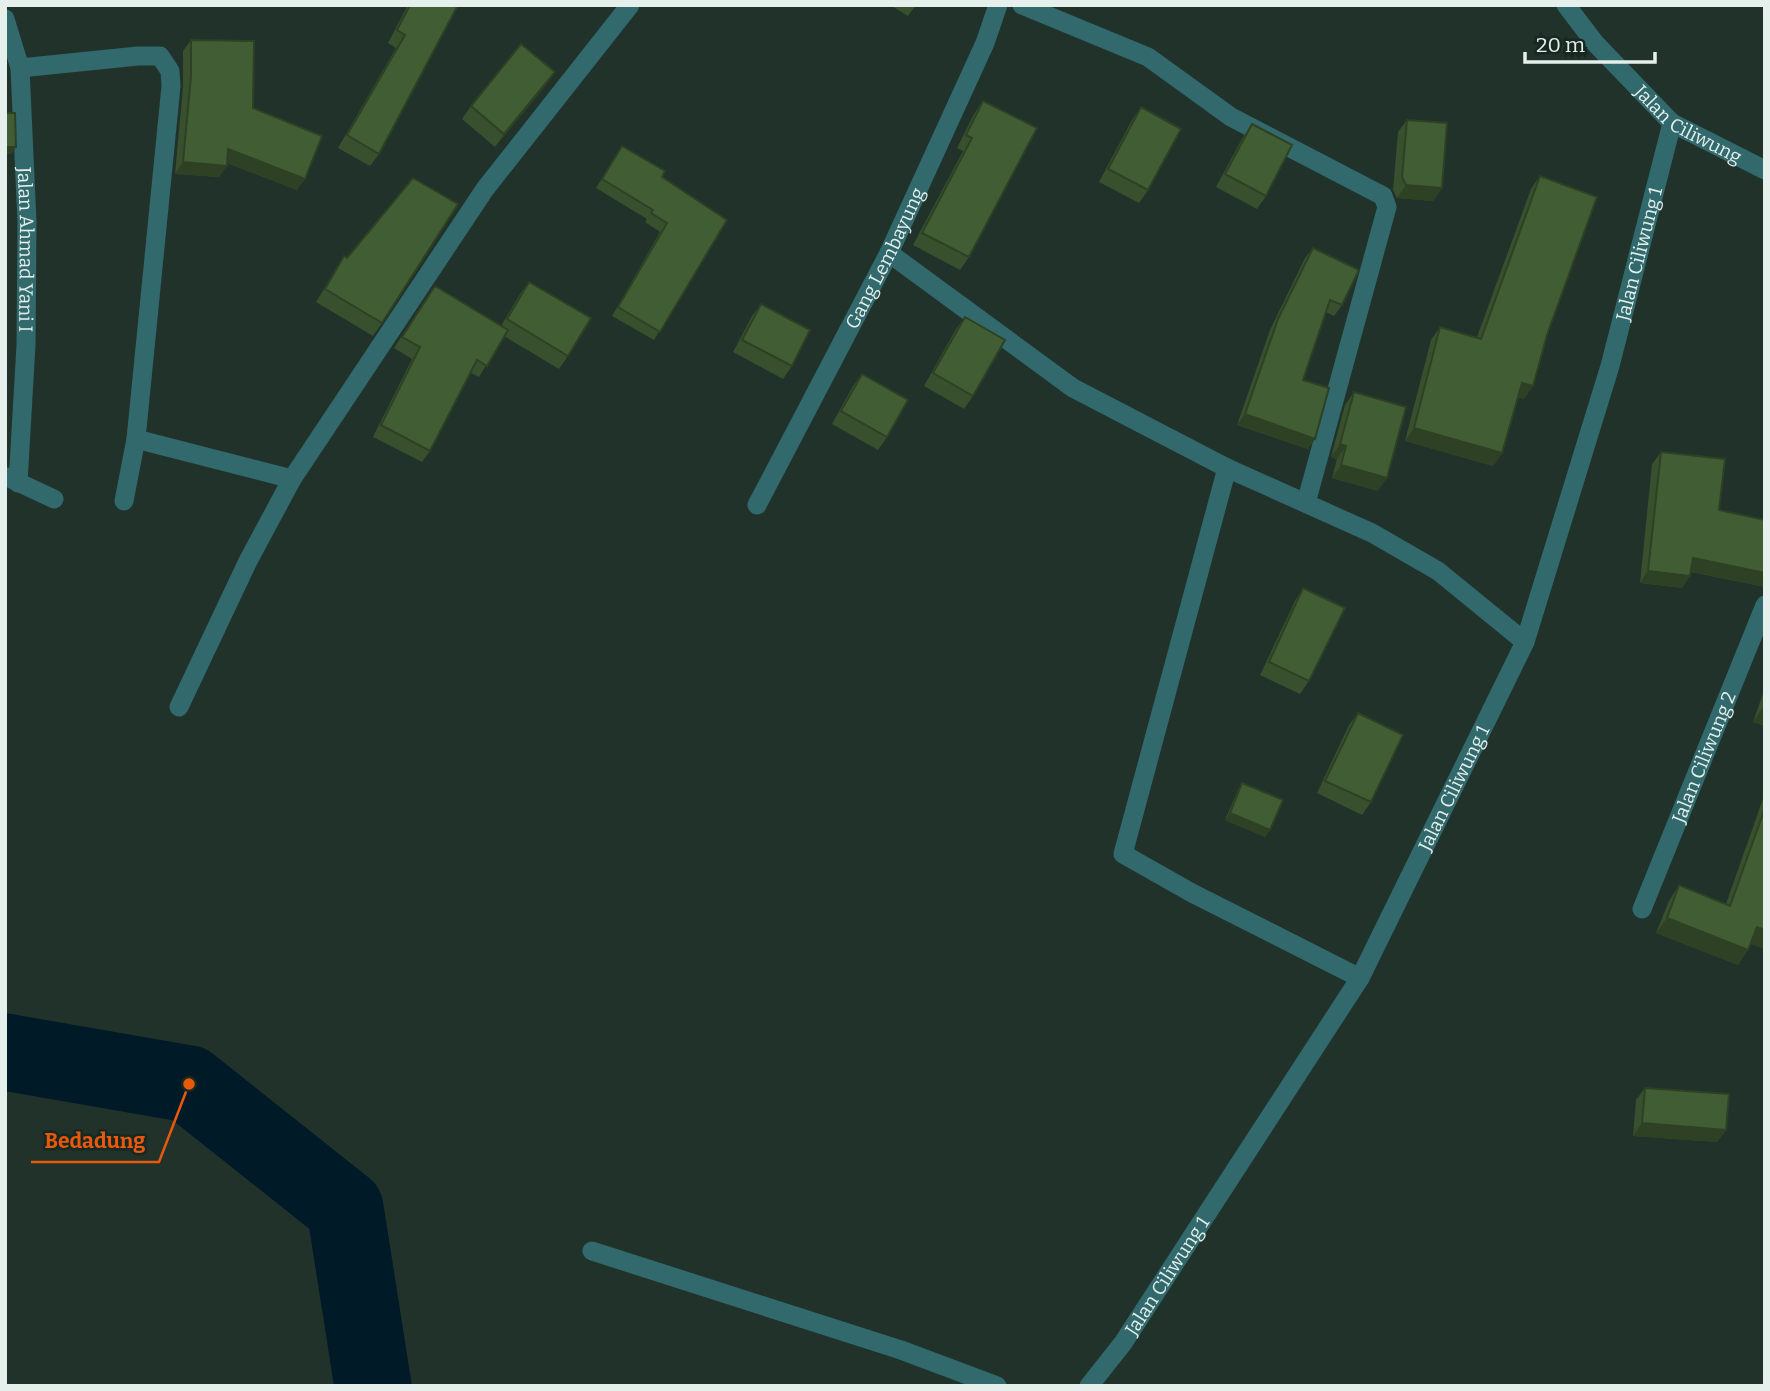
<svg xmlns="http://www.w3.org/2000/svg" width="1770" height="1391" font-family="Bitter,serif">
<style>
.lines{fill:none;stroke-linecap:round;stroke-linejoin:round}
.river{stroke:#001a28;stroke-width:77}
.minor{stroke:#31696c;stroke-width:19}
.wall{fill:#38502d}
.shaded-wall{fill:#2e4124}
.building{fill:#415d34;stroke:#2e4124;stroke-width:2}
.labels{text-anchor:middle;stroke-width:5;stroke-linejoin:round;paint-order:stroke}
.street-label{font-size:19px;fill:#e5efeb;stroke:#172822}
.leader{fill:none;stroke:#e8590c;stroke-width:2.5}
.callout-dot{fill:#e8590c;stroke:#172822;stroke-width:2.5}
.callout-label{font-size:21px;text-anchor:middle;font-weight:bold;fill:#e8590c;stroke:#172822;stroke-width:5;stroke-linejoin:round;paint-order:stroke}
</style>
<rect width="100%" height="100%" fill="#21322b"/>
<g class="lines">
<path class="river" d="M 5,1052 L 189,1084 L 345,1208 L 373,1386"/>
<g class="minor">
<path d="M 1022,5 L 1148,57 L 1231,117 L 1383,196 L 1387,207 L 1306,503"/>
<path id="s1" d="M 1566,5 L 1595,43 L 1672,123 L 1765,170"/>
<path id="s2" d="M 5,19 L 20,68 L 27,222 L 26,345 L 18,483"/>
<path d="M 20,68 L 138,56 L 160,56 L 170,71 L 171,86 L 136,439 L 124,501"/>
<path d="M 889,253 L 1073,388 L 1227,468 L 1372,533 L 1438,571 L 1525,642"/>
<path d="M 136,439 L 292,479"/>
<path d="M 1227,468 L 1123,854 L 1192,893 L 1360,978"/>
<path d="M 7,477 L 54,499"/>
<path id="s3" d="M 757,505 L 889,253 L 985,43 L 998,5"/>
<path d="M 179,707 L 248,561 L 292,479 L 485,189 L 630,5"/>
<path id="s4" d="M 1642,909 L 1765,605"/>
<path d="M 592,1251 L 901,1350 L 997,1386"/>
<path id="s5" d="M 1089,1386 L 1123,1343 L 1360,978 L 1525,642 L 1610,366 L 1672,123"/>
</g>
</g>
<g class="wall">
<path d="M 408,5 L 458,5 L 379,154 L 370,166 L 338,148 L 396,48 L 388,43 Z"/>
<path d="M 890,5 L 916,5 L 908,16 Z"/>
<path d="M 191,40 L 253,108 L 297,190 L 227,163 L 219,177 L 175,174 L 183,87 L 183,51 Z"/>
<path d="M 546,85 L 495,147 L 462,119 L 471,106 Z"/>
<path d="M 983,101 L 969,257 L 960,270 L 913,245 L 963,151 L 957,148 L 974,114 Z"/>
<path d="M 1141,107 L 1148,190 L 1139,203 L 1099,182 L 1132,120 Z"/>
<path d="M 1407,120 L 1442,188 L 1433,201 L 1397,198 L 1393,190 L 1398,132 Z"/>
<path d="M 1252,124 L 1266,196 L 1257,209 L 1216,187 L 1243,137 Z"/>
<path d="M 622,146 L 662,177 L 727,220 L 654,340 L 612,316 L 660,232 L 645,222 L 647,219 L 596,188 Z"/>
<path d="M 1540,176 L 1547,335 L 1533,386 L 1524,399 L 1518,397 L 1502,453 L 1493,466 L 1405,441 L 1431,340 L 1440,327 L 1477,337 L 1531,189 Z"/>
<path d="M 1313,248 L 1342,305 L 1334,316 L 1326,312 L 1303,380 L 1315,439 L 1308,449 L 1237,425 L 1270,330 L 1305,258 Z"/>
<path d="M 344,256 L 382,323 L 373,336 L 316,302 Z"/>
<path d="M 529,282 L 568,356 L 559,369 L 504,336 L 479,377 L 471,373 L 430,451 L 422,462 L 373,437 L 412,359 L 394,348 L 435,286 L 501,326 L 520,294 Z"/>
<path d="M 761,304 L 792,366 L 783,379 L 733,352 L 752,316 Z"/>
<path d="M 965,317 L 973,396 L 964,409 L 924,386 L 956,329 Z"/>
<path d="M 862,374 L 887,437 L 878,450 L 832,424 L 853,386 Z"/>
<path d="M 1354,392 L 1378,491 L 1332,478 L 1337,459 L 1331,457 L 1345,405 Z"/>
<path d="M 1661,452 L 1719,510 L 1765,587 L 1691,572 L 1682,588 L 1640,583 L 1652,464 Z"/>
<path d="M 1303,588 L 1309,681 L 1300,694 L 1260,675 L 1295,601 Z"/>
<path d="M 1765,688 L 1765,726 L 1753,722 Z"/>
<path d="M 1358,713 L 1371,802 L 1362,815 L 1317,793 L 1349,725 Z"/>
<path d="M 1242,783 L 1270,830 L 1265,837 L 1225,820 L 1238,790 Z"/>
<path d="M 1765,793 L 1765,949 L 1751,944 L 1738,965 L 1656,933 L 1669,901 L 1679,885 L 1726,904 Z"/>
<path d="M 1645,1088 L 1726,1130 L 1717,1142 L 1633,1136 L 1636,1100 Z"/>
</g>
<g class="shaded-wall">
<path d="M 555,72 L 546,85 L 495,147 L 504,134 Z"/>
<path d="M 5,147 L 16,147 L 12,154 L 5,154 Z"/>
<path d="M 228,149 L 305,179 L 297,190 L 220,160 Z"/>
<path d="M 183,162 L 227,166 L 219,177 L 175,174 Z"/>
<path d="M 1406,185 L 1442,188 L 1433,201 L 1397,198 Z"/>
<path d="M 1522,383 L 1533,386 L 1524,399 L 1514,396 Z"/>
<path d="M 1245,414 L 1315,439 L 1308,449 L 1237,425 Z"/>
<path d="M 1414,428 L 1502,453 L 1493,466 L 1405,441 Z"/>
<path d="M 1340,444 L 1346,446 L 1337,459 L 1331,457 Z"/>
<path d="M 1341,465 L 1387,478 L 1378,491 L 1332,478 Z"/>
<path d="M 1693,558 L 1765,573 L 1765,587 L 1684,570 Z"/>
<path d="M 1648,571 L 1690,576 L 1682,588 L 1640,583 Z"/>
<path d="M 1763,707 L 1765,707 L 1765,726 L 1753,722 Z"/>
<path d="M 1230,813 L 1270,830 L 1265,837 L 1225,820 Z"/>
<path d="M 1667,918 L 1748,950 L 1738,965 L 1656,933 Z"/>
<path d="M 1757,927 L 1765,930 L 1765,949 L 1747,943 Z"/>
<path d="M 1642,1123 L 1726,1130 L 1717,1142 L 1633,1136 Z"/>
</g>
<g class="building">
<path d="M 410,5 L 458,5 L 379,154 L 347,135 L 405,35 L 397,30 Z"/>
<path d="M 191,40 L 254,41 L 253,108 L 322,136 L 305,179 L 228,149 L 227,166 L 183,162 L 191,76 Z"/>
<path d="M 521,44 L 555,72 L 504,134 L 471,106 Z"/>
<path d="M 983,101 L 1037,128 L 969,257 L 922,233 L 972,138 L 966,135 Z"/>
<path d="M 1141,107 L 1181,129 L 1148,190 L 1108,169 Z"/>
<path d="M 5,113 L 15,113 L 16,147 L 5,147 Z"/>
<path d="M 1407,120 L 1447,123 L 1442,188 L 1406,185 L 1402,177 Z"/>
<path d="M 1252,124 L 1292,145 L 1266,196 L 1225,174 Z"/>
<path d="M 622,146 L 665,171 L 662,177 L 727,220 L 660,332 L 618,307 L 667,223 L 651,213 L 653,210 L 602,179 Z"/>
<path d="M 1540,176 L 1597,197 L 1547,335 L 1533,386 L 1522,383 L 1502,453 L 1414,428 L 1440,327 L 1481,339 Z"/>
<path d="M 413,178 L 458,204 L 382,323 L 325,289 L 344,256 L 347,258 Z"/>
<path d="M 1313,248 L 1359,270 L 1342,305 L 1330,300 L 1303,380 L 1329,388 L 1315,439 L 1245,414 L 1278,319 Z"/>
<path d="M 529,282 L 591,318 L 568,356 L 507,319 Z"/>
<path d="M 435,286 L 508,330 L 487,366 L 477,360 L 430,451 L 381,425 L 420,347 L 402,337 Z"/>
<path d="M 761,304 L 810,330 L 792,366 L 742,340 Z"/>
<path d="M 965,317 L 1005,340 L 973,396 L 933,373 Z"/>
<path d="M 862,374 L 908,400 L 887,437 L 841,411 Z"/>
<path d="M 1354,392 L 1406,407 L 1387,478 L 1341,465 L 1346,446 L 1340,444 Z"/>
<path d="M 1661,452 L 1725,459 L 1719,510 L 1765,520 L 1765,573 L 1693,558 L 1690,576 L 1648,571 Z"/>
<path d="M 1303,588 L 1345,608 L 1309,681 L 1269,662 Z"/>
<path d="M 1358,713 L 1403,735 L 1371,802 L 1325,781 Z"/>
<path d="M 1242,783 L 1283,800 L 1270,830 L 1230,813 Z"/>
<path d="M 1765,808 L 1765,930 L 1757,927 L 1748,950 L 1667,918 L 1679,885 L 1730,906 Z"/>
<path d="M 1645,1088 L 1729,1094 L 1726,1130 L 1642,1123 Z"/>
</g>
<g class="labels">
<g class="street-label">
<text dy="7" stroke="none"><textPath href="#s1" startOffset="173">Jalan Ciliwung</textPath></text>
<text dy="7" stroke="none"><textPath href="#s2" startOffset="233">Jalan Ahmad Yani I</textPath></text>
<text dy="7" stroke="none"><textPath href="#s5" startOffset="1269">Jalan Ciliwung 1</textPath></text>
<text dy="7" stroke="none"><textPath href="#s3" startOffset="278">Gang Lembayung</textPath></text>
<text dy="7" stroke="none"><textPath href="#s4" startOffset="164">Jalan Ciliwung 2</textPath></text>
<text dy="7" stroke="none"><textPath href="#s5" startOffset="702">Jalan Ciliwung 1</textPath></text>
<text dy="7" stroke="none"><textPath href="#s5" startOffset="135">Jalan Ciliwung 1</textPath></text>
</g>
</g>
<path class="leader" d="M189 1084L159 1162H31"/>
<circle class="callout-dot" cx="189" cy="1084" r="7"/>
<g class="callout-label">
<text x="95" y="1148">Bedadung</text>
</g>
<rect width="1770" height="1391" fill="none" stroke="#e5efeb" stroke-width="14"/>
<path d="M1525 52v10h130v-10" fill="none" stroke="#e5efeb" stroke-width="3.5"/>
<text x="1536" y="52" font-size="21" fill="#e5efeb" stroke="#172822" stroke-width="5" paint-order="stroke">20 m</text>
</svg>
